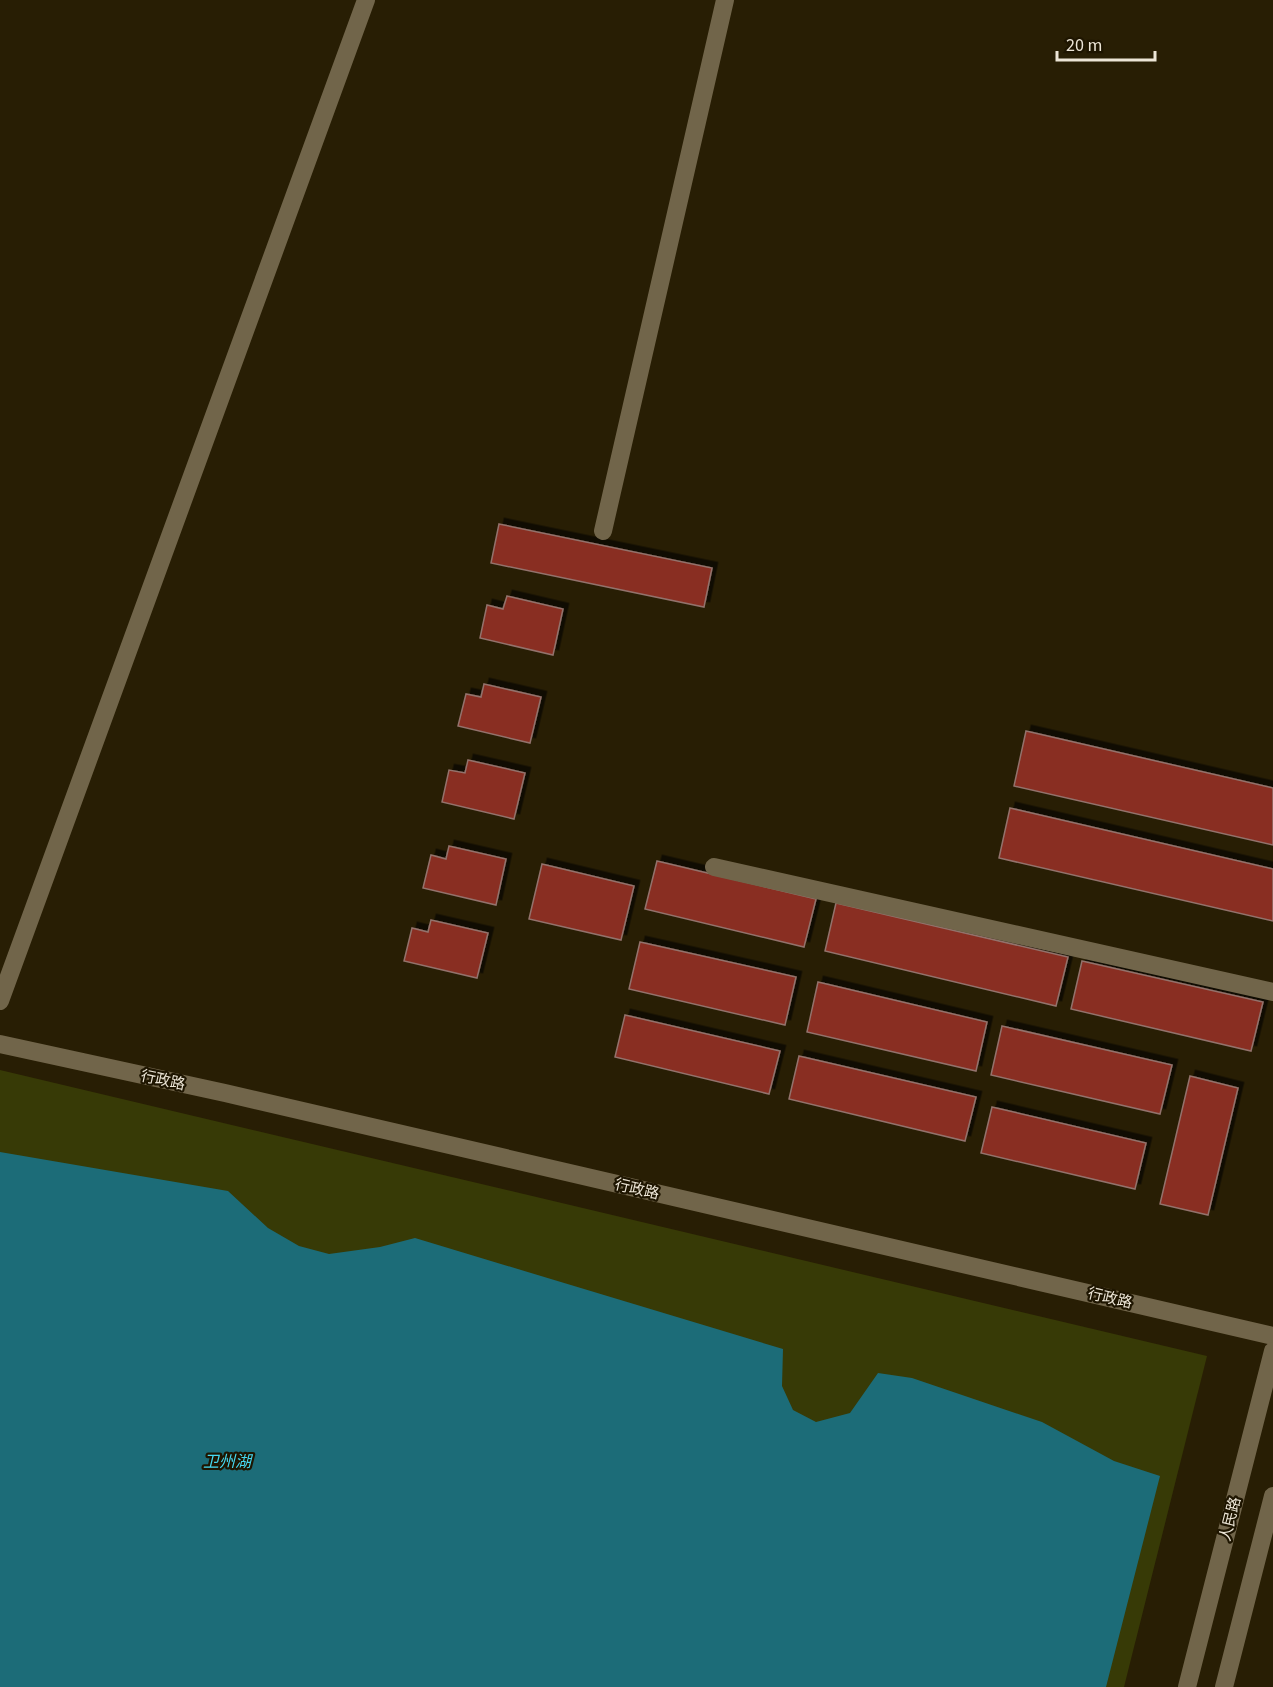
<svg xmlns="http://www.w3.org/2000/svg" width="1273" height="1687" font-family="'Source Sans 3','Noto Sans SC',sans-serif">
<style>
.green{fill:#373a06}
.water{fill:#1c6c78}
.building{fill:#892e20;stroke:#93726c;stroke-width:1.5;filter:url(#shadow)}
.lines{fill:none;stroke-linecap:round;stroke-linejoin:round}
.minor{stroke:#71654a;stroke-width:18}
.labels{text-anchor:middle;stroke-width:4.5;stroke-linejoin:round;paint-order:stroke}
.street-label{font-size:15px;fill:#ece5d6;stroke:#1e1500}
.water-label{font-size:16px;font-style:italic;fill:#45d9f1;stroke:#1e1500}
</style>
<defs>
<filter id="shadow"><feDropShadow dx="5.5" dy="-5.5" stdDeviation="0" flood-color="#0009"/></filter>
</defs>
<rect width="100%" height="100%" fill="#281e04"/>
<path class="green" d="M 0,1070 L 1207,1356 L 1124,1687 L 0,1687 Z"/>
<path class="water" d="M 0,1152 L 228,1191 L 268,1228 L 299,1246 L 329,1254 L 380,1247 L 415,1238 L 783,1349 L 782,1386 L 793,1410 L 816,1422 L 850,1413 L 878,1373 L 912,1378 L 1042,1422 L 1114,1461 L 1160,1476 L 1106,1687 L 0,1687 Z"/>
<g class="building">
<path d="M 499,524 L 712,568 L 704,607 L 491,563 Z"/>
<path d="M 507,596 L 563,609 L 553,655 L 480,638 L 487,605 L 503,609 Z"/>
<path d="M 484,684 L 541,697 L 530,743 L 458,726 L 466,694 L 481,697 Z"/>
<path d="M 1026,731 L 1273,788 L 1273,845 L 1014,786 Z"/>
<path d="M 468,760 L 525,773 L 514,819 L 442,802 L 449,770 L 465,773 Z"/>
<path d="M 1010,808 L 1273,869 L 1273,921 L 999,858 Z"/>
<path d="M 449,846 L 506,859 L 496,905 L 423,888 L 431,855 L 446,859 Z"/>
<path d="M 657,861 L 816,899 L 804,947 L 645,909 Z"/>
<path d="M 542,864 L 634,886 L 621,940 L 529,919 Z"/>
<path d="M 836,903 L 1068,957 L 1056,1006 L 825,951 Z"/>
<path d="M 431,920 L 488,933 L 477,978 L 404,961 L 412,928 L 428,932 Z"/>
<path d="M 640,942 L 796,977 L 785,1025 L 629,989 Z"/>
<path d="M 1082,961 L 1263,1002 L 1251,1051 L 1071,1009 Z"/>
<path d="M 818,982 L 987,1022 L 976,1071 L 807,1032 Z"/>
<path d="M 625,1015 L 780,1051 L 769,1094 L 615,1057 Z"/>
<path d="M 1002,1026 L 1172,1065 L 1160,1114 L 991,1075 Z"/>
<path d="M 799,1056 L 976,1097 L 965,1141 L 789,1099 Z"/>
<path d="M 1190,1076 L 1238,1088 L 1208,1215 L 1160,1204 Z"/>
<path d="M 992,1107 L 1146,1143 L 1135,1189 L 981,1153 Z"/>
</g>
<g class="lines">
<g class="minor">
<path d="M 603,531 L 725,0"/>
<path d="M 714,867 L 1273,992"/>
<path d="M 0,1001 L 366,0"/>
<path d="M 0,1044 L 225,1093 L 1273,1336"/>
<path d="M 1187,1687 L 1273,1351"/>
<path d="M 1224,1687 L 1273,1496"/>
</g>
</g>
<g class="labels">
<g class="street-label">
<text transform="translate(163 1080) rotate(12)" y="5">行政路</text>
<text transform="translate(637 1189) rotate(13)" y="5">行政路</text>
<text transform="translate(1110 1298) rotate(13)" y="5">行政路</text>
<text transform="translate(1230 1519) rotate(-76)" y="5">人民路</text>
</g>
<g class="water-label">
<text x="227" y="1467">卫州湖</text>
</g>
</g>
<path d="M1057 51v9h98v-9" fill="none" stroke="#ece5d6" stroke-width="3"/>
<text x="1066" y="51" font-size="18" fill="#ece5d6" stroke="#1e1500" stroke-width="4.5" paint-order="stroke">20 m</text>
</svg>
